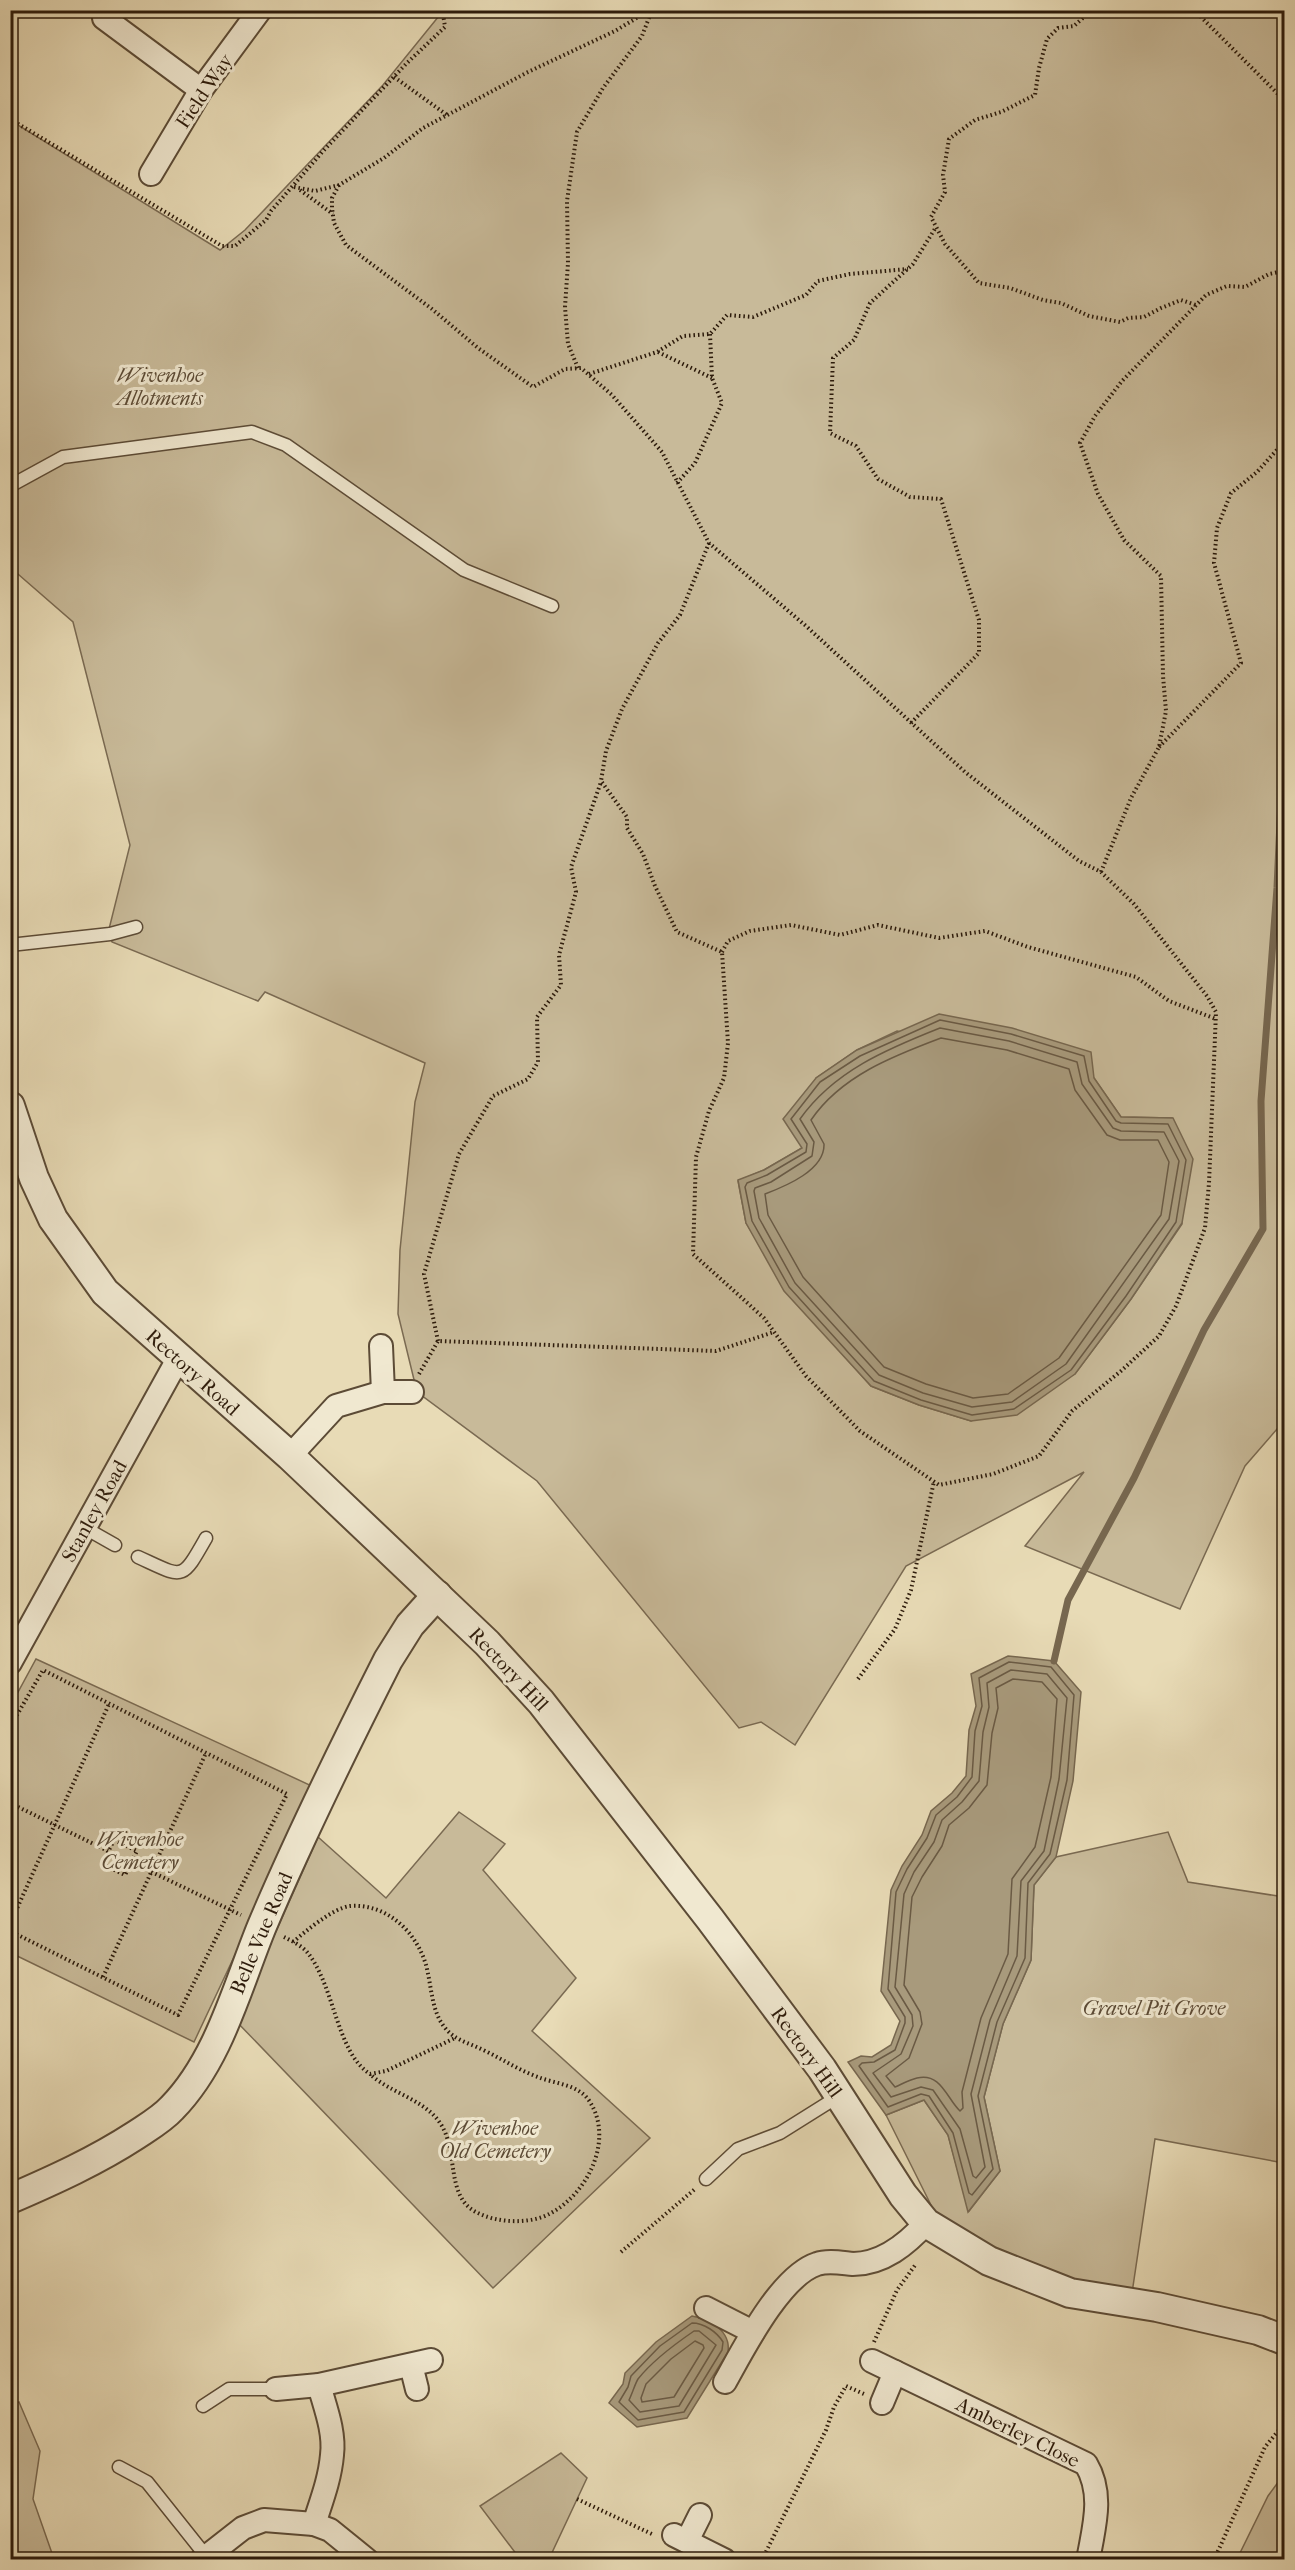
<svg xmlns="http://www.w3.org/2000/svg" width="1295" height="2570" font-family="'IM FELL French Canon',serif">
<style>
.green{fill:#c8ba99;stroke:#7a6a52;stroke-width:1.5;fill-rule:evenodd}
.water{fill:#a89a7c;stroke:#77674f;stroke-width:1.5}
.lines{fill:none;stroke-linecap:round;stroke-linejoin:round}
.shore{stroke:#6a5a44;stroke-width:1.5}
.stream{stroke:#77674f;stroke-width:7}
.service-casing{stroke:#5c4b36;stroke-width:15}
.minor-casing{stroke:#5c4b36;stroke-width:26}
.tertiary-casing{stroke:#5c4b36;stroke-width:32}
.path{stroke:#2d1b0b;stroke-width:4;stroke-dasharray:1.5 3;stroke-linecap:butt}
.service{stroke:#f0e8d0;stroke-width:12}
.minor{stroke:#f0e8d0;stroke-width:22}
.tertiary{stroke:#f0e8d0;stroke-width:28}
.labels{text-anchor:middle;stroke-width:6;stroke-linejoin:round;paint-order:stroke}
.street-label{font-size:20px;fill:#2d1b0b;stroke:#f0e8d0}
.park-label{font-size:20px;font-style:italic;fill:#5c4b36;stroke:#f0e8d0}
</style>
<rect width="100%" height="100%" fill="#e8dbb6"/>
<filter id="stains"><feTurbulence type="fractalNoise" baseFrequency=".00333" numOctaves="4"/><feColorMatrix values="0 0 0 0 .2 0 0 0 0 .09 0 0 0 0 .02 0 0 0 .5 -.17"/></filter>
<radialGradient id="worn" r=".72"><stop offset=".6" stop-color="#630" stop-opacity="0"/><stop offset="1" stop-color="#630" stop-opacity=".3"/></radialGradient>
<g class="green">
<path d="M 443,11 L 1284,11 L 1284,1421 L 1245,1466 L 1180,1609 L 1025,1546 L 1084,1472 L 906,1566 L 795,1745 L 761,1722 L 739,1728 L 537,1481 L 417,1392 L 398,1314 L 400,1250 L 415,1102 L 425,1063 L 265,992 L 258,1001 L 112,942 L 109,929 L 130,845 L 73,622 L 11,568 L 10,120 L 220,250 L 245,230 L 383,85 ZM 897,1031 L 1094,1078 L 1121,1117 L 1172,1118 L 1182,1224 L 1131,1299 L 1075,1374 L 971,1421 L 919,1405 L 871,1386 L 844,1356 L 763,1250 L 746,1223 L 738,1181 L 764,1170 L 802,1148 L 816,1078 L 857,1050 Z"/>
<path d="M 36,1659 L 314,1787 L 194,2042 L 11,1953 L 10,1707 Z"/>
<path d="M 459,1812 L 505,1844 L 483,1870 L 576,1978 L 532,2031 L 650,2138 L 493,2288 L 236,2021 L 318,1837 L 386,1898 Z"/>
<path d="M 1168,1832 L 1188,1882 L 1284,1897 L 1284,2163 L 1155,2139 L 1132,2293 L 1056,2278 L 985,2252 L 934,2211 L 886,2115 L 924,2100 L 948,2135 L 969,2211 L 1000,2171 L 984,2097 L 1003,2024 L 1031,1960 L 1034,1885 L 1056,1857 Z"/>
<path d="M 19,2402 L 40,2451 L 33,2499 L 54,2559 L 11,2559 L 11,2405 Z"/>
<path d="M 561,2453 L 587,2478 L 549,2559 L 520,2559 L 480,2506 Z"/>
<path d="M 1284,2474 L 1284,2559 L 1237,2559 L 1268,2496 Z"/>
</g>
<g class="water">
<path d="M 939,1014 L 1012,1028 L 1091,1052 L 1094,1078 L 1121,1117 L 1173,1118 L 1193,1159 L 1182,1223 L 1131,1299 L 1075,1374 L 1017,1415 L 971,1421 L 919,1405 L 871,1386 L 784,1291 L 746,1223 L 738,1180 L 764,1170 L 802,1148 L 783,1119 L 816,1078 L 857,1050 Z"/>
<path d="M 1008,1656 L 1054,1661 L 1081,1692 L 1073,1781 L 1056,1857 L 1034,1885 L 1031,1960 L 1003,2024 L 984,2097 L 1000,2171 L 968,2212 L 948,2135 L 924,2100 L 886,2115 L 848,2062 L 861,2056 L 872,2057 L 891,2045 L 900,2021 L 881,1991 L 891,1890 L 902,1866 L 922,1835 L 931,1811 L 952,1793 L 966,1776 L 969,1730 L 976,1706 L 971,1674 Z"/>
<path d="M 692,2316 C 710,2319 731,2331 728,2352 L 687,2418 L 637,2427 L 609,2403 L 623,2384 L 625,2373 L 656,2342 Z"/>
</g>
<g class="lines">
<g class="shore">
<path d="M 940,1020 L 1011,1034 L 1084,1056 L 1089,1081 L 1116,1121 L 1121,1123 L 1168,1124 L 1186,1160 L 1176,1222 L 1126,1296 L 1071,1370 L 1014,1409 L 972,1415 L 921,1400 L 874,1381 L 789,1287 L 752,1221 L 745,1187 L 747,1183 L 767,1175 L 806,1152 L 807,1144 L 791,1119 L 820,1082 L 860,1056 Z"/>
<path d="M 940,1028 L 1009,1041 L 1077,1062 L 1082,1084 L 1113,1128 L 1121,1131 L 1164,1132 L 1179,1161 L 1169,1219 L 1066,1364 L 1012,1402 L 972,1407 L 923,1393 L 879,1375 L 795,1283 L 759,1218 L 754,1191 L 755,1188 L 771,1182 L 812,1156 L 814,1142 L 800,1119 C 834,1071 887,1049 940,1028 Z"/>
<path d="M 941,1038 L 1007,1050 L 1069,1069 L 1075,1090 L 1107,1135 L 1120,1140 L 1158,1140 L 1169,1162 L 1161,1215 L 1059,1358 L 1008,1394 L 973,1398 L 926,1384 L 884,1367 L 803,1277 L 768,1215 L 765,1194 C 786,1186 825,1170 824,1144 L 811,1120 C 841,1076 893,1056 941,1038 Z"/>
<path d="M 1009,1662 L 1051,1667 L 1074,1695 L 1067,1780 L 1050,1854 L 1028,1883 L 1025,1958 L 997,2022 L 978,2096 L 993,2169 L 972,2195 L 969,2193 L 953,2133 L 929,2096 L 921,2094 L 888,2107 L 859,2066 L 862,2063 L 874,2062 L 895,2050 L 905,2023 L 905,2017 L 888,1989 L 896,1892 L 907,1869 L 927,1838 L 936,1815 L 957,1797 L 972,1777 L 975,1731 L 982,1706 L 979,1678 Z"/>
<path d="M 1011,1670 L 1047,1674 L 1067,1698 L 1059,1779 L 1044,1851 L 1021,1881 L 1017,1956 L 990,2020 L 971,2094 L 985,2167 L 976,2178 L 973,2176 L 960,2129 L 933,2090 L 921,2087 L 891,2097 L 873,2073 L 901,2054 L 913,2026 L 912,2015 L 895,1987 L 904,1894 L 914,1872 L 934,1842 L 942,1820 L 962,1802 L 979,1781 L 983,1732 L 989,1707 L 987,1683 Z"/>
<path d="M 1013,1679 L 1042,1682 L 1057,1699 L 1051,1777 L 1035,1847 L 1012,1879 L 1008,1954 L 981,2018 L 962,2092 L 963,2108 L 960,2111 C 947,2099 941,2072 917,2078 C 909,2080 902,2084 895,2087 L 886,2076 L 909,2058 L 922,2024 L 920,2012 L 904,1985 L 912,1897 L 922,1877 L 942,1846 L 949,1825 L 969,1808 L 987,1785 L 992,1733 L 998,1708 L 996,1688 Z"/>
<path d="M 692,2323 C 704,2323 717,2332 723,2342 L 722,2350 L 684,2412 L 638,2420 L 619,2402 L 628,2387 L 631,2376 L 660,2346 Z"/>
<path d="M 694,2331 L 699,2331 L 716,2345 L 679,2406 L 640,2412 L 629,2400 C 632,2394 635,2384 638,2379 C 653,2360 675,2344 694,2331 Z"/>
<path d="M 695,2341 L 703,2345 L 704,2348 L 674,2397 L 642,2402 L 641,2398 L 646,2384 L 671,2359 Z"/>
</g>
<path class="stream" d="M 1054,1661 L 1068,1600 L 1134,1478 L 1204,1330 L 1263,1229 L 1261,1101 L 1277,888 L 1284,734"/>
<g class="service-casing">
<g id="service">
<path d="M 10,486 L 63,457 L 252,432 L 286,445 L 464,570 L 552,606"/>
<path d="M 10,945 L 110,934 L 136,927"/>
<path d="M 85,1528 L 115,1545"/>
<path d="M 138,1557 C 184,1578 181,1582 206,1538"/>
<path d="M 706,2179 L 738,2149 L 780,2133 L 839,2096"/>
<path d="M 203,2406 L 229,2389 L 276,2389"/>
<path d="M 119,2467 L 147,2482 L 206,2556"/>
</g>
</g>
<g class="minor-casing">
<g id="minor">
<path d="M 104,18 L 201,90"/>
<path d="M 151,174 L 201,90 L 260,10"/>
<path d="M 381,1346 L 383,1392"/>
<path d="M 290,1456 L 336,1406 L 383,1392 L 412,1392"/>
<path d="M 10,1663 L 178,1359"/>
<path d="M 706,2308 L 753,2332"/>
<path d="M 872,2361 L 1086,2464 C 1104,2494 1094,2527 1088,2560"/>
<path d="M 411,2365 L 417,2389"/>
<path d="M 725,2382 C 743,2350 780,2276 817,2264 C 828,2260 842,2263 853,2264 C 883,2264 907,2244 926,2223"/>
<path d="M 276,2389 L 319,2385 L 431,2360"/>
<path d="M 882,2403 L 895,2372"/>
<path d="M 314,2524 C 321,2502 330,2479 332,2455 C 335,2432 325,2407 319,2385"/>
<path d="M 674,2535 L 724,2560"/>
<path d="M 687,2541 L 700,2515"/>
<path d="M 202,2560 L 243,2528 L 264,2520 L 314,2524 L 330,2530 L 367,2560"/>
</g>
</g>
<g class="tertiary-casing">
<g id="tertiary">
<path d="M 10,1106 L 34,1178 L 53,1219 L 105,1292 L 290,1456 L 487,1643 L 541,1702 L 710,1919 L 822,2069 L 903,2195 L 926,2223 L 989,2261 L 1070,2293 L 1157,2307 L 1258,2330 L 1284,2340"/>
<path d="M 10,2199 C 54,2180 96,2161 136,2135 C 148,2127 162,2119 172,2108 C 219,2060 237,1987 262,1926 C 300,1836 344,1747 388,1660 L 410,1625 L 437,1595"/>
</g>
</g>
<g class="path">
<path d="M 1086,10 L 1085,16 L 1074,26 L 1058,28 L 1047,39 L 1039,68 L 1035,95 L 1001,112 L 975,120 L 949,139 L 943,175 L 945,192 L 931,217 L 945,244 L 979,283 L 1010,288 L 1043,300 L 1061,303 L 1089,316 L 1120,322 L 1128,318 L 1144,317 L 1161,308 L 1181,300 L 1196,305"/>
<path d="M 1194,10 L 1284,100"/>
<path d="M 394,77 L 447,115"/>
<path d="M 10,119 L 222,246 L 235,246 L 266,220 L 271,211 L 324,150 L 407,63 L 445,27 L 443,14 L 446,10"/>
<path d="M 339,185 L 332,198 L 332,208 L 334,223 L 346,245 L 432,309 L 478,348 L 533,387 L 565,369 L 581,368 L 612,395 L 662,452 L 709,543 L 806,626 L 965,772 L 1079,861 L 1101,872 L 1134,904 L 1207,996 L 1216,1012 L 1209,1183 L 1205,1228 L 1176,1306 L 1159,1336 L 1121,1371 L 1072,1411 L 1039,1456 L 993,1474 L 939,1485 L 860,1431 L 806,1376 L 764,1318 L 693,1254 L 696,1157 L 709,1111 L 724,1078 L 728,1043 L 722,952 L 677,932 L 655,886 L 643,854 L 627,828 L 627,817 L 601,781 L 606,751 L 622,709 L 658,643 L 680,615 L 709,543"/>
<path d="M 294,187 L 315,191 L 339,185 L 384,158 L 423,128 L 528,72 L 615,31 L 650,10"/>
<path d="M 300,190 L 333,214"/>
<path d="M 658,352 L 712,378"/>
<path d="M 578,368 L 568,344 L 565,307 L 568,263 L 567,201 L 577,132 L 603,88 L 642,36 L 652,10"/>
<path d="M 589,374 L 657,352 L 683,336 L 710,334 L 727,315 L 753,317 L 806,295 L 818,281 L 850,274 L 908,269"/>
<path d="M 677,483 L 695,463 L 722,403 L 712,378 L 710,334"/>
<path d="M 911,723 L 979,653 L 979,620 L 941,499 L 910,497 L 878,479 L 856,446 L 830,433 L 833,358 L 854,340 L 870,303 L 913,264 L 936,227"/>
<path d="M 1159,747 L 1241,663 L 1214,563 L 1217,528 L 1231,493 L 1257,472 L 1284,442"/>
<path d="M 1101,872 L 1131,798 L 1159,747 L 1166,711 L 1163,676 L 1161,576 L 1124,540 L 1098,494 L 1080,443 L 1095,416 L 1122,381 L 1206,295 L 1227,286 L 1245,287 L 1269,274 L 1284,271"/>
<path d="M 722,952 L 728,941 L 750,931 L 791,925 L 840,935 L 878,925 L 939,938 L 985,931 L 1028,947 L 1136,977 L 1169,1001 L 1216,1019"/>
<path d="M 438,1341 L 424,1274 L 459,1154 L 493,1096 L 528,1079 L 538,1062 L 537,1017 L 561,985 L 559,955 L 576,892 L 571,867 L 601,782"/>
<path d="M 419,1374 L 438,1341 L 716,1351 L 774,1332"/>
<path d="M 858,1679 L 895,1629 L 911,1590 L 934,1481"/>
<path d="M 10,1727 L 43,1670 L 287,1794 L 178,2015 L 10,1931"/>
<path d="M 10,1803 L 108,1851"/>
<path d="M 114,1840 L 137,1851 L 125,1875 L 102,1864 Z"/>
<path d="M 131,1862 L 241,1915"/>
<path d="M 10,1924 L 109,1704"/>
<path d="M 284,1937 C 292,1941 302,1946 307,1952 C 335,1986 336,2052 370,2074 L 386,2071 L 455,2038"/>
<path d="M 293,1942 C 306,1931 333,1908 350,1906 C 387,1903 417,1933 426,1965 C 432,1987 431,2012 446,2029 C 455,2040 469,2043 481,2049 C 501,2058 518,2070 538,2077 C 555,2084 579,2084 590,2102 C 614,2140 588,2193 551,2213 C 530,2225 496,2223 476,2212 C 445,2196 459,2150 440,2123 C 424,2099 390,2093 370,2074"/>
<path d="M 103,1977 L 206,1753"/>
<path d="M 621,2252 L 695,2189"/>
<path d="M 874,2342 L 897,2290 L 916,2264"/>
<path d="M 577,2499 L 654,2535"/>
<path d="M 762,2560 L 826,2430 L 834,2407 L 846,2386 L 864,2394"/>
<path d="M 1214,2560 L 1265,2447 L 1284,2424"/>
</g>
<use href="#service" class="service"/>
<use href="#minor" class="minor"/>
<use href="#tertiary" class="tertiary"/>
</g>
<g class="labels">
<g class="street-label">
<text transform="translate(204 91) rotate(-56)" y="7">Field Way</text>
<text transform="translate(193 1372) rotate(42)" y="7">Rectory Road</text>
<text transform="translate(94 1511) rotate(-61)" y="7">Stanley Road</text>
<text transform="translate(509 1669) rotate(47)" y="7">Rectory Hill</text>
<text transform="translate(261 1933) rotate(-67)" y="7">Belle Vue Road</text>
<text transform="translate(807 2052) rotate(54)" y="7">Rectory Hill</text>
<text transform="translate(1018 2432) rotate(26)" y="7">Amberley Close</text>
</g>
<g class="park-label">
<text x="160" y="382">Wivenhoe<tspan x="160" dy="23">Allotments</tspan></text>
<text x="140" y="1846">Wivenhoe<tspan x="140" dy="23">Cemetery</tspan></text>
<text x="1154" y="2015">Gravel Pit Grove</text>
<text x="495" y="2135">Wivenhoe<tspan x="495" dy="23">Old Cemetery</tspan></text>
</g>
</g>
<rect width="1295" height="2570" fill="none" stroke="#e8dbb6" stroke-width="36"/>
<rect x="12" y="12" width="1271" height="2546" fill="none" stroke="#2d1b0b" stroke-width="3"/>
<rect x="18" y="18" width="1259" height="2534" fill="none" stroke="#2d1b0b" stroke-width="1.5"/>
<rect width="100%" height="100%" filter="url(#stains)"/>
<rect width="100%" height="100%" fill="url(#worn)"/>
</svg>
